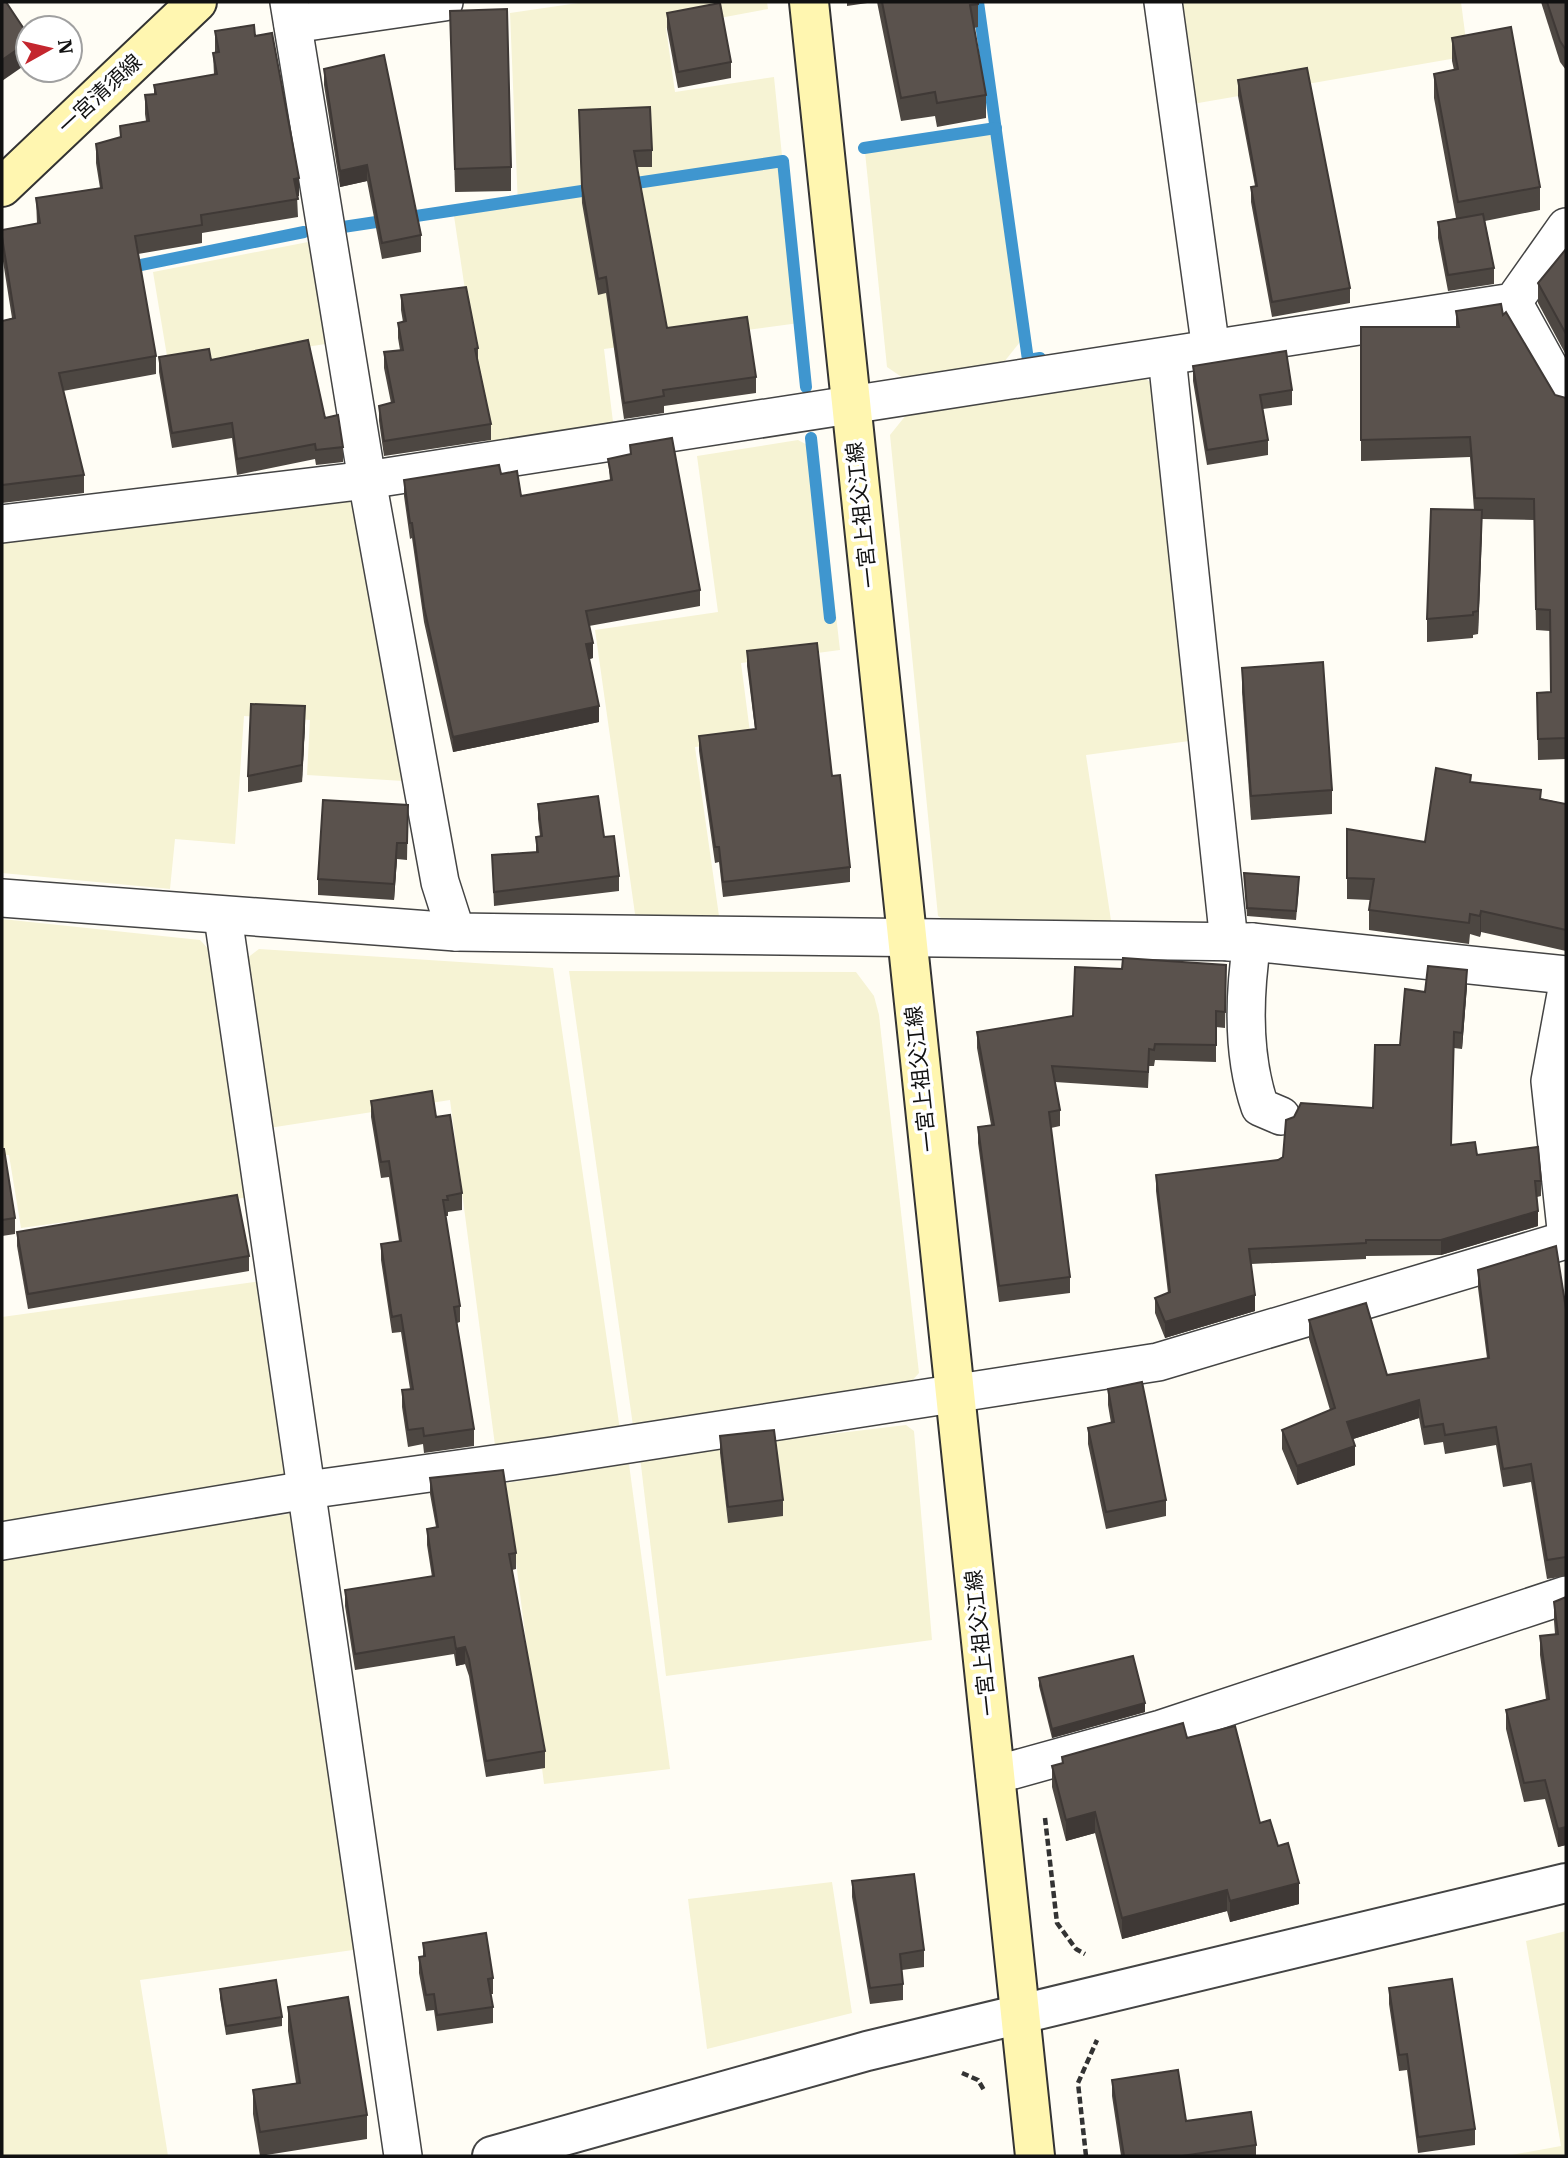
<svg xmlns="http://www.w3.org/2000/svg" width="1568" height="2158" font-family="'IBM Plex Serif','Noto Sans JP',serif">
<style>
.farmland{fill:#f6f3d4}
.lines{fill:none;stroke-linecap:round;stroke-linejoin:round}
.stream{stroke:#3f96cf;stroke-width:12}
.minor-casing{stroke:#444;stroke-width:40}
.tertiary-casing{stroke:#444;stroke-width:42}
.secondary-casing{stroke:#333;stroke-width:42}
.path{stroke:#333;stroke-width:4.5;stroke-dasharray:7 3.5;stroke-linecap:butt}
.minor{stroke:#fff;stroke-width:37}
.tertiary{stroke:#fff;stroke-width:38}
.secondary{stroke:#fff6b0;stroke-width:38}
.wall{fill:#4d4742}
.shaded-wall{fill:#3f3936}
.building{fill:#5a524d;stroke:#3f3936;stroke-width:2}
.labels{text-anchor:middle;stroke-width:7;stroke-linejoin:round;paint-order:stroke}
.street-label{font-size:21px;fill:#111;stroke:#fff}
</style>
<rect width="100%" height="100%" fill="#fffdf5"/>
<g class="farmland">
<path d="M 585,2 L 767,2 L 768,9 L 666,28 L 675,92 L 774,77 L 799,323 L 604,349 L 615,438 L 490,458 L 454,216 L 518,206 L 510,13 Z"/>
<path d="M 1168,2 L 1461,2 L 1468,56 L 1181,106 Z"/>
<path d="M 991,133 L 1020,342 L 1000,367 L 906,380 L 887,367 L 865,152 Z"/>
<path d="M 308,242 L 317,252 L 332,343 L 169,368 L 153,272 Z"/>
<path d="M 1146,379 L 1158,388 L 1204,739 L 1086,755 L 1112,927 L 952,925 L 938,916 L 890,435 L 906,415 Z"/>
<path d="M 798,440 L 817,450 L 840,650 L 741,663 L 751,740 L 695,747 L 720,923 L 636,921 L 595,630 L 718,612 L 697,456 Z"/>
<path d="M 354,495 L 403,781 L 307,775 L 310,720 L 244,716 L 235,844 L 175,839 L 170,889 L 2,873 L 2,539 Z"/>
<path d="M 2,919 L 200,940 L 214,955 L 250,1197 L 21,1228 L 9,1155 L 2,1155 Z"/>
<path d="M 259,949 L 553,968 L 621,1437 L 496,1453 L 450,1100 L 269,1128 L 242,962 Z"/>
<path d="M 569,971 L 856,972 L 874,996 L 879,1015 L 919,1373 L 898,1396 L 634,1433 Z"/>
<path d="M 261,1281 L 289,1470 L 285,1480 L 2,1528 L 2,1317 Z"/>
<path d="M 906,1425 L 914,1431 L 932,1640 L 666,1676 L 640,1457 Z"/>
<path d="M 629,1464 L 670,1769 L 544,1784 L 506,1483 Z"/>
<path d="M 295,1513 L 360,1949 L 140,1980 L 168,2156 L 2,2156 L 2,1557 Z"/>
<path d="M 832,1882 L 852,2013 L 707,2049 L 688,1899 Z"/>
<path d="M 1566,1931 L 1566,2156 L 1506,2156 L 1561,2146 L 1526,1941 Z"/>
</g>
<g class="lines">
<g class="stream">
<path d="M 978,2 L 1028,360 L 1040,358"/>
<path d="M 864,148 L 996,128"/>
<path d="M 623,185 L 783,161 L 806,387"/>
<path d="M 343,227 L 595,189"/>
<path d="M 126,268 L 304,232"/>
<path d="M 811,438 L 830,618"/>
</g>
<g class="minor-casing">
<g id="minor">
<path d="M 289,2 L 367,480 L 440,882 L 456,932"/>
<path d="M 1163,2 L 1211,350"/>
<path d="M 293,24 L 444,2"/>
<path d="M 1513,302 L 1566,398"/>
<path d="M 1167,357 L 1229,942"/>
<path d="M 2,524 L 367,480 L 1513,302 L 1566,227"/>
<path d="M 2,898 L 456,932 L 1252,942 L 1566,975"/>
<path d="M 223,917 L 403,2156"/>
<path d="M 1252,942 C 1244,995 1242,1055 1260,1107 L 1281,1116"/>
<path d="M 1566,994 L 1550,1081 L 1566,1229"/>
<path d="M 2,1541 L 307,1490 L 552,1456 L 1158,1362 L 1566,1240"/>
<path d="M 995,1775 L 1161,1729 L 1566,1595"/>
</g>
</g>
<g class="tertiary-casing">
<path id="tertiary" d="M 492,2156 L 867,2051 L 1566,1883"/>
</g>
<g class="secondary-casing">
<g id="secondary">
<path d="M 809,2 L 1035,2156"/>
<path d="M 2,187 L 197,2"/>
</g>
</g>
<g class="path">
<path d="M 1045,1818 L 1057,1923 L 1076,1949 L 1085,1954"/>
<path d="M 962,2073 L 978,2080 L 984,2090"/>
<path d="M 1086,2156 L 1078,2083 L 1097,2040"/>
</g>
<use href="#minor" class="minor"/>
<use href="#tertiary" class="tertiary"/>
<use href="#secondary" class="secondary"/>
</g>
<g class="wall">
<path d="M 847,2 L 874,2 L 847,6 Z"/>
<path d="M 877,2 L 978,2 L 978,27 L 974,28 L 986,95 L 986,118 L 937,127 L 935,116 L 901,121 Z"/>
<path d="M 1541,2 L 1566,2 L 1566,70 L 1560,62 Z"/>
<path d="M 450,11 L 511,167 L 511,191 L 455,192 Z"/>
<path d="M 667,13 L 731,62 L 731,78 L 678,88 L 667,29 Z"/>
<path d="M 215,31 L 255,36 L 299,196 L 297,196 L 298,217 L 202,233 L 202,243 L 138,254 L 156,356 L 156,374 L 63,391 L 84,475 L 84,493 L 2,503 L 2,321 L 12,318 L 2,255 L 2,230 L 37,224 L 36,198 L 100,188 L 96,163 L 96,144 L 120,138 L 120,126 L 146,121 L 145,114 L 145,95 L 154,94 L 154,85 L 214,75 L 213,53 L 215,52 Z"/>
<path d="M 1452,38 L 1540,187 L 1540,210 L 1485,221 L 1494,268 L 1494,284 L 1448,291 L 1438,238 L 1438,222 L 1456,218 L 1434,98 L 1434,74 L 1454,70 L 1452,61 Z"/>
<path d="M 324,69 L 421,235 L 421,252 L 382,259 L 367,181 L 340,187 L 324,85 Z"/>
<path d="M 1238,80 L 1350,288 L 1350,303 L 1272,317 L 1251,202 L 1251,187 L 1255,186 L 1238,96 Z"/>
<path d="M 579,110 L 652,150 L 652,167 L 637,167 L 667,328 L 756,377 L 756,393 L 664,406 L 664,413 L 624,419 L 606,293 L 598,295 L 582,203 Z"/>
<path d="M 1566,249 L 1566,355 L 1538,303 L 1538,283 Z"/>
<path d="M 401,295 L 478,348 L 478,361 L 491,424 L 491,440 L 384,456 L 379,421 L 379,406 L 391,403 L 384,368 L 384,352 L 400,350 L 398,338 L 398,323 L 403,322 L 401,310 Z"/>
<path d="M 1456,311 L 1503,315 L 1555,395 L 1566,398 L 1566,759 L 1538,760 L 1537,693 L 1551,692 L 1550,631 L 1536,630 L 1534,520 L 1482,519 L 1478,634 L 1473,635 L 1473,638 L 1427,642 L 1427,619 L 1474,510 L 1470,457 L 1361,461 L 1361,327 L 1456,327 Z"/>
<path d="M 159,357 L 211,360 L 325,418 L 343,447 L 343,462 L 316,465 L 315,459 L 237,475 L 232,438 L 172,448 L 159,372 Z"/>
<path d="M 1193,366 L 1292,390 L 1292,405 L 1263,409 L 1268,440 L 1268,455 L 1207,465 L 1193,381 Z"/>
<path d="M 630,445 L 700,590 L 700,606 L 589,626 L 593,658 L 589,659 L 599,722 L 453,752 L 424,622 L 412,538 L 410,539 L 404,496 L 404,480 L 501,474 L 521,496 L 610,480 L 608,459 L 630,454 Z"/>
<path d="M 747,651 L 832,776 L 850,867 L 850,882 L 723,897 L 719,862 L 715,863 L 699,751 L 699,736 L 755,729 L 747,666 Z"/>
<path d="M 1242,668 L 1332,790 L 1332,814 L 1251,820 L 1242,692 Z"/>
<path d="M 305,723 L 302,782 L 248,792 L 248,776 Z"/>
<path d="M 1471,782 L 1566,804 L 1566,951 L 1481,932 L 1480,937 L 1470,934 L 1469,944 L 1369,930 L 1369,910 L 1370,900 L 1347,899 L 1347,829 L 1425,842 Z"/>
<path d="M 538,804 L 604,837 L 619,876 L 619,891 L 494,906 L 492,855 L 536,852 L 536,837 L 540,836 L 538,819 Z"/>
<path d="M 408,805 L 407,860 L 397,859 L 394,900 L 318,895 L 318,879 Z"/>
<path d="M 1244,873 L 1299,886 L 1296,920 L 1247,916 Z"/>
<path d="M 1226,965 L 1225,1028 L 1216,1027 L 1216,1062 L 1155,1060 L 1154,1066 L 1149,1066 L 1148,1088 L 1055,1082 L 1060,1110 L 1060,1126 L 1051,1128 L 1070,1277 L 1070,1293 L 999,1302 L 978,1143 L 978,1127 L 991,1125 L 977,1048 L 977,1032 L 1073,1016 L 1122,969 Z"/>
<path d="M 1467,986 L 1462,1049 L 1454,1048 L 1451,1145 L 1541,1181 L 1541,1196 L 1537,1197 L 1538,1226 L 1441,1255 L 1366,1256 L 1366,1259 L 1251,1264 L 1255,1311 L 1165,1338 L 1155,1313 L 1155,1298 L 1168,1293 L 1156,1191 L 1156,1175 L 1278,1160 L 1373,1108 L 1400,1045 L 1425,992 Z"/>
<path d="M 371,1101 L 436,1117 L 462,1193 L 462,1210 L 448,1212 L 448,1216 L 445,1216 L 460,1306 L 460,1322 L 457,1323 L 474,1429 L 474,1446 L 424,1453 L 423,1444 L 408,1447 L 402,1407 L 402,1390 L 410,1389 L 401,1332 L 392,1333 L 381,1260 L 381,1244 L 399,1241 L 389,1177 L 381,1178 L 371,1117 Z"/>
<path d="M 2,1149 L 15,1218 L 15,1234 L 2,1236 Z"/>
<path d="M 17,1232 L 249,1256 L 249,1271 L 28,1309 L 17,1246 Z"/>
<path d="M 1478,1270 L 1566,1309 L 1566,1576 L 1547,1579 L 1531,1482 L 1503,1487 L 1496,1445 L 1445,1454 L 1443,1442 L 1424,1445 L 1419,1418 L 1353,1439 L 1355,1465 L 1297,1485 L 1282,1449 L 1282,1430 L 1330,1410 L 1309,1339 L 1309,1320 L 1387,1375 L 1487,1358 L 1478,1288 Z"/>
<path d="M 1108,1389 L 1166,1500 L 1166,1516 L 1106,1529 L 1088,1444 L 1088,1428 L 1111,1423 L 1108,1405 Z"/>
<path d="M 720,1436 L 783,1500 L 783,1516 L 728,1523 L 720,1453 Z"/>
<path d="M 430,1478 L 516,1553 L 516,1569 L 512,1570 L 545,1751 L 545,1768 L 486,1777 L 469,1676 L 465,1664 L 456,1666 L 454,1654 L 355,1670 L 345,1606 L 345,1590 L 432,1577 L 427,1545 L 427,1529 L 436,1527 L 430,1494 Z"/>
<path d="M 1566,1597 L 1566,1845 L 1558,1847 L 1545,1799 L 1524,1802 L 1506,1729 L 1506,1710 L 1546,1699 L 1540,1655 L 1540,1636 L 1555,1634 L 1554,1621 L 1554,1602 Z"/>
<path d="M 1039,1678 L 1145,1712 L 1052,1738 L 1039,1686 Z"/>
<path d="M 1187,1738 L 1278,1846 L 1299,1904 L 1230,1922 L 1227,1911 L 1122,1939 L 1095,1833 L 1066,1841 L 1052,1787 L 1052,1766 L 1062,1764 L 1062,1757 Z"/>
<path d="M 852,1881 L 924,1950 L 924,1967 L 902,1970 L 903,1984 L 903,2000 L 870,2004 L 852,1897 Z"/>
<path d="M 423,1943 L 493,1978 L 493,1994 L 491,1994 L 493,2007 L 493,2023 L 437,2031 L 434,2010 L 426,2011 L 419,1973 L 419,1957 L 423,1956 Z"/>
<path d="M 1389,1988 L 1475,2129 L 1475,2145 L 1418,2153 L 1407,2070 L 1399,2071 L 1389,2004 Z"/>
<path d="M 220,1989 L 282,2017 L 282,2026 L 226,2035 L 220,1998 Z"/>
<path d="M 288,2007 L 367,2115 L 367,2139 L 260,2156 L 253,2114 L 253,2090 L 296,2083 L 288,2031 Z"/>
<path d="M 1112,2080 L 1186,2121 L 1256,2145 L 1256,2156 L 1121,2156 L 1112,2096 Z"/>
</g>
<g class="shaded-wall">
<path d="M 28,42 L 28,63 L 2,81 L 2,60 Z"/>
<path d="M 367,165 L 367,181 L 340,187 L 340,171 Z"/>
<path d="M 299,178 L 299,196 L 294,197 L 294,179 Z"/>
<path d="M 1482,510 L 1482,533 L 1478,634 L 1478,611 Z"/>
<path d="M 593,643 L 593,658 L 586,660 L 586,644 Z"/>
<path d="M 305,706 L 305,723 L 302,782 L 302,765 Z"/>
<path d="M 599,706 L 599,722 L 453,752 L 453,737 Z"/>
<path d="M 397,843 L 397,859 L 394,900 L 394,884 Z"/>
<path d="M 1481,911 L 1481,932 L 1480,937 L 1480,916 Z"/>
<path d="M 1467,970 L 1467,986 L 1462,1049 L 1462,1033 Z"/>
<path d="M 1538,1211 L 1538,1226 L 1441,1255 L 1441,1240 Z"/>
<path d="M 1255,1295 L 1255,1311 L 1165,1338 L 1165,1322 Z"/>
<path d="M 1419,1400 L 1419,1418 L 1347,1441 L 1347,1422 Z"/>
<path d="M 1355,1446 L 1355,1465 L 1297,1485 L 1297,1466 Z"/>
<path d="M 465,1647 L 465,1664 L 456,1666 L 456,1649 Z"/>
<path d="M 1145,1703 L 1145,1712 L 1052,1738 L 1052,1729 Z"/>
<path d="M 1095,1812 L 1095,1833 L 1066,1841 L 1066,1820 Z"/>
<path d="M 1566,1827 L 1566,1845 L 1558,1847 L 1558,1829 Z"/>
<path d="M 1299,1883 L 1299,1904 L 1230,1922 L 1230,1901 Z"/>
<path d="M 1227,1890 L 1227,1911 L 1122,1939 L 1122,1918 Z"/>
</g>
<g class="building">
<path d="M 2,2 L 6,2 L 28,35 L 28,42 L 2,60 Z"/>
<path d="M 882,2 L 978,2 L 978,4 L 970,5 L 986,95 L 937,103 L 935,92 L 901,98 Z"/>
<path d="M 1547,2 L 1566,2 L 1566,50 L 1560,41 Z"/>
<path d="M 720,3 L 731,62 L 678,72 L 667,13 Z"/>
<path d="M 507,9 L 511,167 L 455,169 L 450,11 Z"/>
<path d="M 254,25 L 255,36 L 272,33 L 299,178 L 294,179 L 298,199 L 201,215 L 202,225 L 135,236 L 156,356 L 59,373 L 84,475 L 2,485 L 2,321 L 15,318 L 2,237 L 2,230 L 40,223 L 36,198 L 102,188 L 96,144 L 121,137 L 120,126 L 149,121 L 145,95 L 156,94 L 154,85 L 217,74 L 213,53 L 219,52 L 215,31 Z"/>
<path d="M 1511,27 L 1540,187 L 1458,202 L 1434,74 L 1458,69 L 1452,38 Z"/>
<path d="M 384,55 L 421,235 L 382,243 L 367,165 L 340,171 L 324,69 Z"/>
<path d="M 1307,68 L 1350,288 L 1272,302 L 1251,187 L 1257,186 L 1238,80 Z"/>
<path d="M 650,107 L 652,150 L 634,151 L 667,328 L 747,317 L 756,377 L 663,390 L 664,396 L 624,403 L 606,277 L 598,279 L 582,187 L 579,110 Z"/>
<path d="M 1483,214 L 1494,268 L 1448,275 L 1438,222 Z"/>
<path d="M 1566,249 L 1566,334 L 1538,283 Z"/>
<path d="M 466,287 L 478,348 L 475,349 L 491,424 L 384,441 L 379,406 L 394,402 L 384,352 L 403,350 L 398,323 L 406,321 L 401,295 Z"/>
<path d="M 1501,304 L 1503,315 L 1506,312 L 1555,395 L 1566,398 L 1566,738 L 1538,739 L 1537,693 L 1551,692 L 1550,610 L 1536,609 L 1534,499 L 1475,498 L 1470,437 L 1361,440 L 1361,327 L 1459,327 L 1456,311 Z"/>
<path d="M 308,340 L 325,418 L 338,415 L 343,447 L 316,450 L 315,444 L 237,459 L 232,423 L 172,433 L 159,357 L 209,349 L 211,360 Z"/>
<path d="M 1286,351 L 1292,390 L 1260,395 L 1268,440 L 1207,450 L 1193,366 Z"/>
<path d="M 672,438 L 700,590 L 586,611 L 593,643 L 586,644 L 599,706 L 453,737 L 424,607 L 412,523 L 410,523 L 404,480 L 499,465 L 501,474 L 517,471 L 521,496 L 612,480 L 608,459 L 631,454 L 630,445 Z"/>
<path d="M 1431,509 L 1482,510 L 1478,611 L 1473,612 L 1473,615 L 1427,619 Z"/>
<path d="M 817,643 L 832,776 L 840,775 L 850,867 L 723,882 L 719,847 L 715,847 L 699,736 L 756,729 L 747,651 Z"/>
<path d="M 1323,662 L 1332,790 L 1251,796 L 1242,668 Z"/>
<path d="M 251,704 L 305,706 L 302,765 L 248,776 Z"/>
<path d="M 1436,768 L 1471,775 L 1470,782 L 1541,790 L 1540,799 L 1566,804 L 1566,930 L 1481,911 L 1480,916 L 1470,914 L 1469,923 L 1369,910 L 1374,879 L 1347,878 L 1347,829 L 1425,842 Z"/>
<path d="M 598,796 L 604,837 L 614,836 L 619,876 L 494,892 L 492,855 L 538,852 L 536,837 L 542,836 L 538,804 Z"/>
<path d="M 323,800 L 408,805 L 407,843 L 397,843 L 394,884 L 318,879 Z"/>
<path d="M 1244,873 L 1299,877 L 1296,911 L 1247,908 Z"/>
<path d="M 1123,958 L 1226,965 L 1225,1012 L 1216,1011 L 1216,1045 L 1155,1044 L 1154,1050 L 1149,1049 L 1148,1072 L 1052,1066 L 1060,1110 L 1049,1112 L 1070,1277 L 999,1286 L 978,1127 L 994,1125 L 977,1032 L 1073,1016 L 1075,967 L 1122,969 Z"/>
<path d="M 1428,966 L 1467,970 L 1462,1033 L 1454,1032 L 1451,1145 L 1475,1142 L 1477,1155 L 1538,1147 L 1541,1181 L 1535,1181 L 1538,1211 L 1441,1240 L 1366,1240 L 1366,1243 L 1249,1249 L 1255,1295 L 1165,1322 L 1155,1298 L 1170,1292 L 1156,1175 L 1278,1160 L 1283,1157 L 1286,1120 L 1294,1117 L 1301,1103 L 1373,1108 L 1375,1045 L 1400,1045 L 1405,989 L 1425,992 Z"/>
<path d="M 432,1091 L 436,1117 L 450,1115 L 462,1193 L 447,1196 L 448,1200 L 443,1200 L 460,1306 L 454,1307 L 474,1429 L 424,1436 L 423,1428 L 408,1430 L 402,1390 L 413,1389 L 401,1315 L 392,1317 L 381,1244 L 401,1241 L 389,1161 L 381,1162 L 371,1101 Z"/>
<path d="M 2,1149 L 4,1149 L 15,1218 L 2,1220 Z"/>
<path d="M 237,1195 L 249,1256 L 28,1294 L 17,1232 Z"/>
<path d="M 1556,1246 L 1566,1309 L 1566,1557 L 1547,1560 L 1531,1464 L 1503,1469 L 1496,1427 L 1445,1435 L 1443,1424 L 1424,1427 L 1419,1400 L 1347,1422 L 1355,1446 L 1297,1466 L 1282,1430 L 1335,1408 L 1309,1320 L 1366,1303 L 1387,1375 L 1489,1358 L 1478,1270 Z"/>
<path d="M 1142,1382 L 1166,1500 L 1106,1512 L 1088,1428 L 1114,1422 L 1108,1389 Z"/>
<path d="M 774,1430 L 783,1500 L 728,1507 L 720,1436 Z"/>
<path d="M 503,1470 L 516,1553 L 509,1554 L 545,1751 L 486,1761 L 469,1659 L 465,1647 L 456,1649 L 454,1637 L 355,1654 L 345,1590 L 434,1576 L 427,1529 L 438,1527 L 430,1478 Z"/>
<path d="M 1566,1597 L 1566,1827 L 1558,1829 L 1545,1780 L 1524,1783 L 1506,1710 L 1549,1699 L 1540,1636 L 1558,1634 L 1554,1602 Z"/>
<path d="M 1133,1656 L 1145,1703 L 1052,1729 L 1039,1678 Z"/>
<path d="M 1183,1723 L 1187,1738 L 1235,1726 L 1260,1823 L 1270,1820 L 1278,1846 L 1288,1843 L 1299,1883 L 1230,1901 L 1227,1890 L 1122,1918 L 1095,1812 L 1066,1820 L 1052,1766 L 1063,1763 L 1062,1757 Z"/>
<path d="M 914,1874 L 924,1950 L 900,1954 L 903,1984 L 870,1988 L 852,1881 Z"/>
<path d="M 486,1933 L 493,1978 L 488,1979 L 493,2007 L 437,2015 L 434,1994 L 426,1995 L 419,1957 L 425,1956 L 423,1943 Z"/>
<path d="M 1452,1979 L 1475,2129 L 1418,2137 L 1407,2054 L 1399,2055 L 1389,1988 Z"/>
<path d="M 276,1980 L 282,2017 L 226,2026 L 220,1989 Z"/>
<path d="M 348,1997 L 367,2115 L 260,2132 L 253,2090 L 300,2083 L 288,2007 Z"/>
<path d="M 1178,2070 L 1186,2121 L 1251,2112 L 1256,2145 L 1182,2156 L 1124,2156 L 1112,2080 Z"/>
</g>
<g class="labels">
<g class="street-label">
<text transform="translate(100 94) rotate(-43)" y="7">一宮清須線</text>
<text transform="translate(862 515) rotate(-96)" y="7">一宮上祖父江線</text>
<text transform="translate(921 1079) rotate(-96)" y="7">一宮上祖父江線</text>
<text transform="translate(981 1643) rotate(-96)" y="7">一宮上祖父江線</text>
</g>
</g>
<rect width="1568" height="2158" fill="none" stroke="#111111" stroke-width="7"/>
<g transform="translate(49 49) rotate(82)"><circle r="33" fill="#ffffff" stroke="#a0a0a0" stroke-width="2"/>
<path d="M0-5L12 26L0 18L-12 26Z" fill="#c4262e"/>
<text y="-10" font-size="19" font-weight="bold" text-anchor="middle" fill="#111111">N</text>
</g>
</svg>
